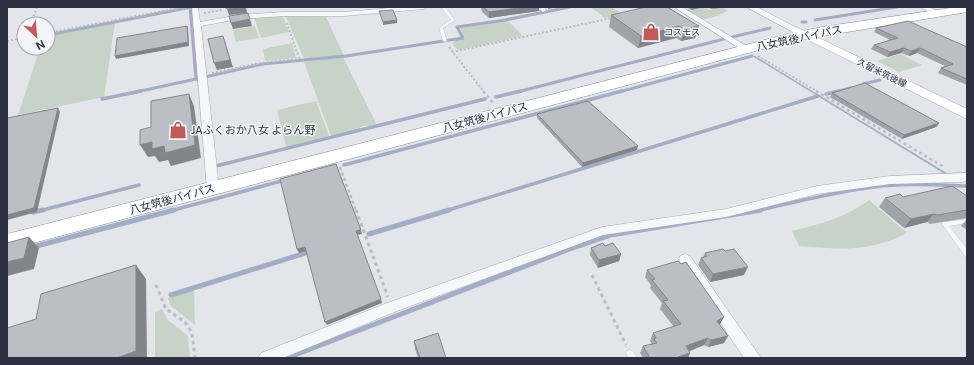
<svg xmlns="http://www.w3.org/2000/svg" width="974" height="365" font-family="'Public Sans','Noto Sans JP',sans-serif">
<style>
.green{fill:#c7d3c6}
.water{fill:#a3aec6}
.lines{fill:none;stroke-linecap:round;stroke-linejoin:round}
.stream-far2{stroke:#a3aec6;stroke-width:3}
.stream-far1{stroke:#a3aec6;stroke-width:3.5}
.stream{stroke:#a3aec6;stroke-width:5}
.service-casing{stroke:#a9abb4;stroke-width:0.5}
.minor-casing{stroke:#a9abb4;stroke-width:1}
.tertiary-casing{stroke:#a9abb4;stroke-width:1}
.primary-casing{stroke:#a5a8b5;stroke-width:1}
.trunk-casing{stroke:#8d919f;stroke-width:1}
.path-far2{stroke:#babcc2;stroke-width:2;stroke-dasharray:2 2;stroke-linecap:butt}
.path-far1{stroke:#babcc2;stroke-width:2.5;stroke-dasharray:3 3;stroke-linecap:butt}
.path{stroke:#babcc2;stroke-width:3;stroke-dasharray:3.5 3.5;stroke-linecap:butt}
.service{fill:#f6f7f9;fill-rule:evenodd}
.minor{fill:#f6f7f9;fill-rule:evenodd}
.tertiary{fill:#f6f7f9;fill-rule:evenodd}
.primary{fill:#fff;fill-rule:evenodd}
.trunk{fill:#fff;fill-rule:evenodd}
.wall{fill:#a2a3aa}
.shaded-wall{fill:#84858b}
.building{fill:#bcbec6;stroke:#84858b}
.labels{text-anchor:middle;stroke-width:3;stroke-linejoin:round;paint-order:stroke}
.far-poi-label{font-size:9px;fill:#2d3141;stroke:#f3f4f8;text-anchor:start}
.far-street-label{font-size:9px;fill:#2d3141;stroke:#f3f4f8}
.street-label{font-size:11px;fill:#2d3141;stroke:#f3f4f8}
.poi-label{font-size:11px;fill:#2d3141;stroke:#f3f4f8;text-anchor:start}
</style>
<rect width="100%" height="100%" fill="#e4e5ea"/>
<g class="green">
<path d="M 590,7 L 611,7 L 623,14 L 605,18 Z"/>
<path d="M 696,7 L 704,7 L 709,10 L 722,7 L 728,11 L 714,17 L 703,20 L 686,10 Z"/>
<path d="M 282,15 L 289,32 L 261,38 L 254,17 Z"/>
<path d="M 285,15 L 326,17 L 344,56 L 305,61 Z"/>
<path d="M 507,20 L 523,36 L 458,50 L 452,43 L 458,39 L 465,38 L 460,28 Z"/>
<path d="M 115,23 L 104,97 L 18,115 L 40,48 L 48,48 L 48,35 Z"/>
<path d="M 255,26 L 259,38 L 236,42 L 233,30 Z"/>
<path d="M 292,43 L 296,58 L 265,61 L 263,49 Z"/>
<path d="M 900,54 L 922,65 L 899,72 L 877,61 Z"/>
<path d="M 343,57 L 377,125 L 369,127 L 367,125 L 360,127 L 360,129 L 331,136 L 304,62 Z"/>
<path d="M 316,101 L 329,136 L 286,147 L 277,110 Z"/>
<path d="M 869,200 L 907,233 C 868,253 841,249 799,246 L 792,231 C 823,223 842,219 869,200 Z"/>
<path d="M 194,290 L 195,325 L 170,305 L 168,298 Z"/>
<path d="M 162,309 L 168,320 L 188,336 L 190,358 L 155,358 L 155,312 Z"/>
</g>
<path class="water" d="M 752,56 L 755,56 L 950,175 L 948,176 Z"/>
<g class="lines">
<g class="stream-far2">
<path d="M 815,20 L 897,7"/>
<path d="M 802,22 L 806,22"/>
<path d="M 53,34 L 192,7"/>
<path d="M 732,37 L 770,28"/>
<path d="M 196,79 L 263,64 L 346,56 L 463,38 L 457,27 L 505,20 L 570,7"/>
<path d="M 863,84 L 880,80"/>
<path d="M 136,92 L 196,79 L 190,7"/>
<path d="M 517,92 L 724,39"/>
<path d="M 619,92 L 752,56"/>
<path d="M 835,92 L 850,88"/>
</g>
<g class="stream-far1">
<path d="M 826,94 L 839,91"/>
<path d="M 496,97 L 521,91"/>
<path d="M 102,99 L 141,91"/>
<path d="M 344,165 L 622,91"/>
<path d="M 216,166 L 485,99"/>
<path d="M 39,211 L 139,185"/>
<path d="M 170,211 L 285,180"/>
<path d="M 445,211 L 818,96"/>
<path d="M 756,211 C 795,202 834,192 874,187 C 904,183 936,185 966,186"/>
</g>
<g class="stream">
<path d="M 33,212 L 43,210"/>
<path d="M 369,234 L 449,210"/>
<path d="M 33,247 L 174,210"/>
<path d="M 171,295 L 312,251"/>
<path d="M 287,358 L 567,250 L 611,235 L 761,210"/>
</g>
<g class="service-casing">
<g id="service">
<path d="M 441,7 L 445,7 L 455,20 L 443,28 L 447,41 L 445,42 L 443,41 L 439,28 L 451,20 Z"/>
<path d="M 967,219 L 967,223 L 949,226 L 967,249 L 967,256 L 965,256 L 942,224 L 943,222 L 945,222 Z"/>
<path d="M 630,350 L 633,351 L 637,358 L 629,358 L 626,353 L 627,351 Z"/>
</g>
</g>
<g class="minor-casing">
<g id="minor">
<path d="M 192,7 L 198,7 L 200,22 L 239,15 L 283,12 L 344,12 L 400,7 L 427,7 L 424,9 L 344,16 L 283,16 L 239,19 L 201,26 L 219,188 L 217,191 L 209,191 L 207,188 L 205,165 Z"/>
<path d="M 536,7 L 543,7 L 547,10 L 543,12 Z"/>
<path d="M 674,7 L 682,7 L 751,49 L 747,51 L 744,51 Z"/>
<path d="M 920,7 L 929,7 L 941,13 L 940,15 L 934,15 Z"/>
<path d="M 967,173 L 967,181 L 962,182 L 890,184 L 817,194 L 726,217 L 603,235 L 397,311 L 283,358 L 258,358 L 261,353 L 387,303 L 602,227 L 726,209 L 817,186 L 890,176 Z"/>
<path d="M 685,254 L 690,256 L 761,358 L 744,358 L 680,262 L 679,259 L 680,256 Z"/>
</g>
</g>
<g class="tertiary-casing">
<path id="tertiary" d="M 746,7 L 757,7 L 801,30 L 799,32 L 793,32 Z"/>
</g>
<g class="primary-casing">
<path id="primary" d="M 796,27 L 967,109 L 967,119 L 792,32 L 790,30 L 792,28 Z"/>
</g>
<g class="trunk-casing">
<path id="trunk" d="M 957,7 L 967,7 L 967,12 L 793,41 L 7,250 L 7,234 L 788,34 L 822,27 Z"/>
</g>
<g class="path-far2">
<path d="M 204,13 L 223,10"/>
<path d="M 31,24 L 37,7"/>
<path d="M 48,33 L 184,7"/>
<path d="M 7,41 L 24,38"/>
<path d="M 449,47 L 484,92"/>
<path d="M 452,52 L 612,18"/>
<path d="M 758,56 L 818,92"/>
<path d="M 212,73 L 261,63 L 298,59 L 299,58 L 286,21"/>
</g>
<g class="path-far1">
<path d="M 483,91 L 494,104"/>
<path d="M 816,91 L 944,167"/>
<path d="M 340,167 L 356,211"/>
</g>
<g class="path">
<path d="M 356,210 L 388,297"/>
<path d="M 592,275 L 626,345"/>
<path d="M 156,285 L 166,309 L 185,322 L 192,333 L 195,358"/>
</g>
<use href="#service" class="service"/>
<use href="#minor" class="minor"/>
<use href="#tertiary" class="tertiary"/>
<use href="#primary" class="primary"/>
<use href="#trunk" class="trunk"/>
</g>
<g class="wall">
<path d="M 481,7 L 539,7 L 539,11 L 489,18 L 482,12 Z"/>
<path d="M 686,7 L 704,7 L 691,10 Z"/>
<path d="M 708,7 L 722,7 L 716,9 L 711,9 Z"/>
<path d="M 611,15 L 699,26 L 695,38 L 681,41 L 676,38 L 638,48 L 609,27 Z"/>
<path d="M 876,28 L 967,47 L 967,85 L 938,73 L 941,68 L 945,66 L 917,53 L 909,56 L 901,53 L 887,57 L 871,49 L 874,45 L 890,40 L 874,32 Z"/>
<path d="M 832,93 L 939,123 L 936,127 L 902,139 L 830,97 Z"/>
<path d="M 537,114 L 637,150 L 582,167 L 537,118 Z"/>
<path d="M 967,196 L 967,218 L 930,224 L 927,222 L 904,228 L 879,207 L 885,198 Z"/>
<path d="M 967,219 L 967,230 L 961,226 Z"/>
<path d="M 605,246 L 621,254 L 619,261 L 598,268 L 590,255 L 591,248 Z"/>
<path d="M 725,251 L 744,275 L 710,282 L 698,265 L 701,258 L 703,257 L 705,253 Z"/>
<path d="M 647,270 L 724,317 L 719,325 L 728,336 L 724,343 L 708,347 L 704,345 L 689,351 L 690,353 L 688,358 L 643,358 L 640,353 L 643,346 L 652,344 L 650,341 L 653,333 L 674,327 L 660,309 L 662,303 L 650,288 L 651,285 L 645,277 Z"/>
<path d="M 414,341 L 446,358 L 418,358 L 415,349 Z"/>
</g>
<g class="shaded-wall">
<path d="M 242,7 L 246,7 L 247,13 L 229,15 L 227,9 Z"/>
<path d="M 527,7 L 539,7 L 539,11 L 489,18 L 489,12 Z"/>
<path d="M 548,7 L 558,7 L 548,9 Z"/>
<path d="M 692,7 L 704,7 L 691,10 Z"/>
<path d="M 250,19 L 252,26 L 233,29 L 231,23 Z"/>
<path d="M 397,20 L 397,23 L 383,25 L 383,22 Z"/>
<path d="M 187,26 L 188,29 L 189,46 L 116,59 L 115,56 Z"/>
<path d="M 679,26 L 676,38 L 638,48 L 641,36 Z"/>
<path d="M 699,26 L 695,38 L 681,41 L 684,29 Z"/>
<path d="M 223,36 L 233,67 L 217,70 L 214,63 Z"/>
<path d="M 904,48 L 901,53 L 887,57 L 890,52 Z"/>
<path d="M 920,48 L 917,53 L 909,56 L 911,51 Z"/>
<path d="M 189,94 L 194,106 L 201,158 L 171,166 L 168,160 L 159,162 L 155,156 L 148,157 L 140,145 L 152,142 Z"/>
<path d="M 58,108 L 60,112 L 37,212 L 7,220 L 7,215 Z"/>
<path d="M 939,123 L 936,127 L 902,139 L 904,135 Z"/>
<path d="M 638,146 L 637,150 L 582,167 L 583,163 Z"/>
<path d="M 934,214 L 927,222 L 904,228 L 911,219 Z"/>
<path d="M 361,230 L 362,234 L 357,235 L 356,231 Z"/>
<path d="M 29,237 L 39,248 L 34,269 L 7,276 L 7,262 Z"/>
<path d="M 305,247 L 307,251 L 299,253 L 297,249 Z"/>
<path d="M 621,254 L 619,261 L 598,268 L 599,260 Z"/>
<path d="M 136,265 L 146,279 L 147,358 L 117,358 Z"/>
<path d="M 748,267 L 744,275 L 710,282 L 713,274 Z"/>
<path d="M 381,299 L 382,303 L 327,325 L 325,322 Z"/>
<path d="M 724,317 L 720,324 L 713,328 L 717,321 Z"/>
<path d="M 728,336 L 724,343 L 708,347 L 711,340 Z"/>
<path d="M 708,338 L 704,345 L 683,354 L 686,346 Z"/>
<path d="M 690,353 L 688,358 L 678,358 L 678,357 Z"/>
</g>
<g class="building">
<path d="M 226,7 L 242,7 L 227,9 Z"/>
<path d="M 483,7 L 527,7 L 489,12 Z"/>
<path d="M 646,7 L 667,7 L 699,26 L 684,29 L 679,26 L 641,36 L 611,15 Z"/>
<path d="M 393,10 L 397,20 L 383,22 L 379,11 Z"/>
<path d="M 248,13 L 250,19 L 231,23 L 229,16 Z"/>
<path d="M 908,21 L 967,47 L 967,79 L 941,68 L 953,64 L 920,48 L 911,51 L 904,48 L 890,52 L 874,45 L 898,38 L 876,28 Z"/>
<path d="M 187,26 L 188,42 L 115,56 L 117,38 Z"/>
<path d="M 223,36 L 230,60 L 214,63 L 208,39 Z"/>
<path d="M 865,83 L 939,123 L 904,135 L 832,93 Z"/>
<path d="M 189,94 L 195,145 L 165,153 L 164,146 L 152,149 L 152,142 L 140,145 L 140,130 L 151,127 L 151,101 Z"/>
<path d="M 588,101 L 638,146 L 583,163 L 537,114 Z"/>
<path d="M 58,108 L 34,208 L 7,215 L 7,118 Z"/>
<path d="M 336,164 L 361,230 L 356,231 L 381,299 L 325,322 L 305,247 L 297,249 L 280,179 Z"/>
<path d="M 952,186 L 967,196 L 967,210 L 937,215 L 934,214 L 911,219 L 885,198 L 900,194 L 903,197 Z"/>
<path d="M 29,237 L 24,258 L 7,262 L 7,243 Z"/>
<path d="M 603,243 L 605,246 L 613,243 L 621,254 L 599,260 L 591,248 Z"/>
<path d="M 723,249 L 725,251 L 734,249 L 748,267 L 713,274 L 701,258 L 707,256 L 705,253 Z"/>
<path d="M 678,261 L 681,264 L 686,262 L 724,317 L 717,321 L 728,336 L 711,340 L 708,338 L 686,346 L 690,353 L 678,357 L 679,358 L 650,358 L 643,346 L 657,343 L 654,339 L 656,338 L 653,333 L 681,324 L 663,301 L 668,300 L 652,280 L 655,279 L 647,270 Z"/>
<path d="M 136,265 L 136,351 L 117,358 L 7,358 L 7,328 L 36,319 L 41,294 Z"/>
<path d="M 438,333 L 446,358 L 420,358 L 414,341 Z"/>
</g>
<defs>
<g id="shop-bare" transform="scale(1.38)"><path d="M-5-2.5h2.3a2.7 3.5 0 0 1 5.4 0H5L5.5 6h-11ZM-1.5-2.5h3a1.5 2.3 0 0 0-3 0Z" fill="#c05b58" stroke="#f3f4f8" stroke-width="2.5" paint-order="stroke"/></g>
</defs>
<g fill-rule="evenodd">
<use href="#shop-bare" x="651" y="32"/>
<use href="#shop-bare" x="178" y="130"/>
</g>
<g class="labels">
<g class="far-poi-label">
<text x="664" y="35">コスモス</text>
</g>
<g class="far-street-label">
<text transform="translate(882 73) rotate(26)" y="3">久留米筑後線</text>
</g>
<g class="street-label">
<text transform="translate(799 38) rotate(-12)" y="4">八女筑後バイパス</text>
<text transform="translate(485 117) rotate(-15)" y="4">八女筑後バイパス</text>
<text transform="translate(172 199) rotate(-15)" y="4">八女筑後バイパス</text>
</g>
<g class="poi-label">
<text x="191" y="134">JAふくおか八女 よらん野</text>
</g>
</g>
<rect width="974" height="365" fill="none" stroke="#2d3141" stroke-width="16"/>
<g transform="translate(36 36) rotate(154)"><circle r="19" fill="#f3f4f8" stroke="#a4a6af"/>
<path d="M0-3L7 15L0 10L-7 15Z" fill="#c05b58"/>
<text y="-6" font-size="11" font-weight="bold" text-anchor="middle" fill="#2d3141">N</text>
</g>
</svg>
